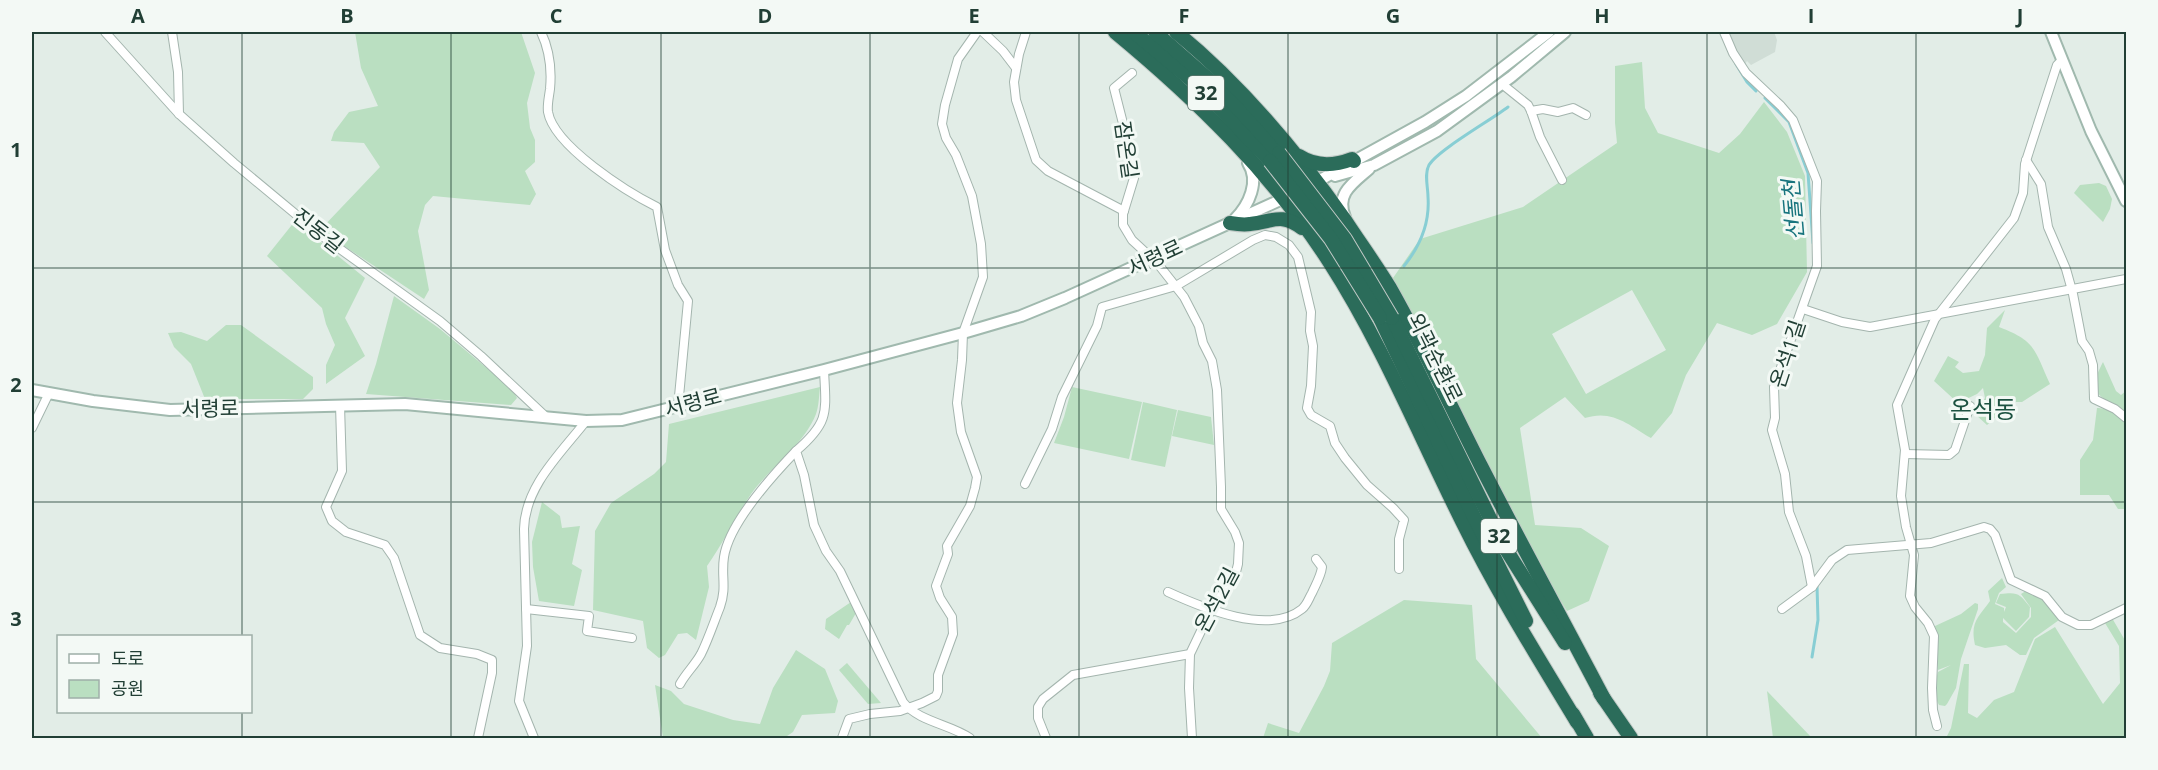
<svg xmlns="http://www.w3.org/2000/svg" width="2158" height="770" font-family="'Open Sans','Noto Sans KR',sans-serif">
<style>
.built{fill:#d0ddd6}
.green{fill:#badfc1;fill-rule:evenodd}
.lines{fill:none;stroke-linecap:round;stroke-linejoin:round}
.stream{stroke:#88ced4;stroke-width:3}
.street-casing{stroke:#a4b5ae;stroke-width:10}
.secondary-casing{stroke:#a0b9ae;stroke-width:14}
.highway-casing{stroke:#c1c9c6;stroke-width:16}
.street{stroke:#fff;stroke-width:8}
.secondary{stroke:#fff;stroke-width:10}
.highway{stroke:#2b6c5a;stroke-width:14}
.highway-bridge-casing{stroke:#c1c9c6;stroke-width:16;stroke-linecap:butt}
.highway-bridge{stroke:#2b6c5a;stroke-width:14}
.grid{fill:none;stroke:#213f35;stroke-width:1.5;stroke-opacity:0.55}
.labels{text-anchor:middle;stroke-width:6;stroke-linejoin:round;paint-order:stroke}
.shield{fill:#f3f9f5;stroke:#60776f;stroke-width:1.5}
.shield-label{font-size:20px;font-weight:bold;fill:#213f35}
.street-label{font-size:21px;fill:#213f35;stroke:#f3f9f5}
.water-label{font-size:22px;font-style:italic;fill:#18747e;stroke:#f3f9f5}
.quarter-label{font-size:24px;fill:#1c5241;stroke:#f3f9f5}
.neatline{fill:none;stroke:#213f35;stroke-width:2}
.grid-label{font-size:20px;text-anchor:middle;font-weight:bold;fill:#213f35}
</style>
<rect width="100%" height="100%" fill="#e2ede7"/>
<path class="built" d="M 1725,32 L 1774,32 L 1777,40 L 1775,52 L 1751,65 L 1747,61 L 1745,64 Z"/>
<g class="green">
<path d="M 355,32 L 521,32 L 535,73 L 527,103 L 530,128 L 535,140 L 535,162 L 525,171 L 536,194 L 530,205 L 433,196 L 425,205 L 418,231 L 429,290 L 424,299 L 320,230 L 380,167 L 364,143 L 331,141 L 334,132 L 349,112 L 378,106 L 361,68 Z"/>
<path d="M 1642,62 L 1645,108 L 1658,133 L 1719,153 L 1740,134 L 1764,102 L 1787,132 L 1805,176 L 1807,272 L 1777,324 L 1752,335 L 1717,323 L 1686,375 L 1672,413 L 1651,438 C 1629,425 1612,409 1585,418 L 1565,397 L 1520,428 L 1535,525 L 1581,528 L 1609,546 L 1589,601 L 1567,611 L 1514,526 L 1393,278 L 1420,239 L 1523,207 L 1617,143 L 1615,123 L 1615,66 ZM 1632,290 L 1666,350 L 1586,394 L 1552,334 Z"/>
<path d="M 2099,183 L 2106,186 L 2112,199 L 2110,209 L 2103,222 L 2074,193 L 2080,185 Z"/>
<path d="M 295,221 L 365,278 L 345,318 L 365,356 L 326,384 L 326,365 L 335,345 L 326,324 L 322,308 L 267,256 Z"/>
<path d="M 394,296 L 440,329 L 513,390 L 517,398 L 511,405 L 366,394 L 376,364 Z"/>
<path d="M 2005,310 L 1999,327 C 2036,341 2034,349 2050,384 L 2022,402 L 2012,402 L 1987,425 L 1975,414 L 1985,398 L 1983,388 L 1977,394 L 1958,403 L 1934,381 L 1948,356 L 1959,362 L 1955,367 L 1963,373 L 1979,371 L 1985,355 L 1987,328 Z"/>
<path d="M 226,325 L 241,325 L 313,377 L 313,389 L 303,399 L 205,399 L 191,364 L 174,347 L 168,333 L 181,332 L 207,341 Z"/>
<path d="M 2103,362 L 2116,391 L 2121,395 L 2126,391 L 2126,415 C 2106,394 2083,400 2103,362 Z"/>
<path d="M 820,387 C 819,395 819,406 816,414 C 804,445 770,467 751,494 C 735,517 724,542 707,566 L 709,587 L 696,640 L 687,633 L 678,634 L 665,655 L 659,658 L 647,648 L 643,621 L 593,610 L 595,531 L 611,503 L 654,474 L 666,462 L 669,424 Z"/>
<path d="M 1072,387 L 1142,402 L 1129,459 L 1054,443 L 1064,417 Z"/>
<path d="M 1143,402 L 1177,410 L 1165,467 L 1131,460 Z"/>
<path d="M 2097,408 C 2107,407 2119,416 2126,424 L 2126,509 L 2118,509 L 2109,495 L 2080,495 L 2080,460 L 2093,440 Z"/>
<path d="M 1178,410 L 1211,417 L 1214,445 L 1172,436 Z"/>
<path d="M 542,502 L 560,516 L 562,528 L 580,526 L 572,564 L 582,570 L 574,606 L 539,601 L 533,567 L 532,542 Z"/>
<path d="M 2002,578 L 2006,587 L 1999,593 L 1995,604 L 2004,608 L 2004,612 L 2006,607 L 1996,603 L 2000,594 C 2018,592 2019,593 2030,607 L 2029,617 L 2016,631 L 2003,618 L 2003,622 L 2016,633 L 2031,617 L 2031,608 L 2021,594 L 2029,589 L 2045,600 L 2059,620 L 2034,638 L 2026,655 L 2020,655 L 2006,645 L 1985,648 L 1975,645 C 1970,622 1978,618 1990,601 L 1988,591 Z"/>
<path d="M 1404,600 L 1472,605 L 1476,659 L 1542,738 L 1263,738 L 1268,723 L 1299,733 L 1324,686 L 1330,671 L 1332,643 Z"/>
<path d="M 851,602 L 856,613 L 849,625 L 847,625 L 839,639 L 825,629 L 826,619 Z"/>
<path d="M 1975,603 L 1978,604 L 1978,609 L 1961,659 L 1956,688 L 1947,704 L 1945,706 L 1939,705 C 1933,695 1935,683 1938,672 L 1951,665 L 1938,670 L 1935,626 L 1961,614 Z"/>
<path d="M 2112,618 L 2126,642 L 2126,738 L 1946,738 L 1951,728 L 1964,664 L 1969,664 L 1968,713 L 1977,718 L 1994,700 L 2014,692 L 2035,639 L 2055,627 L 2103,704 L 2120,683 L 2119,646 L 2105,623 Z"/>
<path d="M 796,650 L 825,669 L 838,701 L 835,713 L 802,715 L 793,732 L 784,738 L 663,738 L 655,685 L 671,691 L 684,704 L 733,720 L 760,724 L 773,688 Z"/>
<path d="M 847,663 L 881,703 L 868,704 L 839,670 Z"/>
<path d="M 1767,691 L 1812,738 L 1773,738 Z"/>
</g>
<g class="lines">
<g class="stream">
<path d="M 1736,64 L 1747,82 L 1756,91"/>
<path d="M 1765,98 L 1789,122 L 1808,173 L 1813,243"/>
<path d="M 1404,266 C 1420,246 1430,224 1428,197 C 1428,187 1424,174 1429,165 C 1438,150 1491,120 1508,107"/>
<path d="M 1812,657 L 1818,620 L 1817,586"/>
</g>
<g class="street-casing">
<g id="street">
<path d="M 105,32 L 179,114 L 234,163 L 322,236 L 440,321 L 481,356 L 545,416"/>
<path d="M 172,32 L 178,72 L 179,114"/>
<path d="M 541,32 C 550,51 552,68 550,89 C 549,97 547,105 548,112 C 554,146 627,192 657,207 L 665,250 L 678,285 L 688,301 L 678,407"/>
<path d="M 983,32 L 1003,51 L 1016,68"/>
<path d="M 1026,32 L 1019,54 L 1014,82 L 1016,100 L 1036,160 L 1048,171 L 1124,211"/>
<path d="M 1724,32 L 1733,53 L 1746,73 L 1781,106 L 1793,120 L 1817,181 L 1816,211 L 1817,266 L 1774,387 L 1775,418 L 1772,430 L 1785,474 L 1789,512 L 1806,556 L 1812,587"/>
<path d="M 1502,84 L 1528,105 L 1531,111 L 1540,137 L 1562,180"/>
<path d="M 1531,111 L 1543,109 L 1558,112 L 1573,108 L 1586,115"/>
<path d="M 2026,160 L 2041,184 L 2048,227 L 2066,269 L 2073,294 L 2082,341 L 2089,351 L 2093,365 L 2094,399 L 2115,409 L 2126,418"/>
<path d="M 1803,309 L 1842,322 L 1870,327 L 2126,279"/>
<path d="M 824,370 C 826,412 830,422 796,451 L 804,475 L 814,525 L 826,551 L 840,571 L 903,702 C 919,722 950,724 970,738"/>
<path d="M 340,405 L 342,471 L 326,507 L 332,521 L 346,532 L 385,545 L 394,558 L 420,635 L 440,648 L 477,654 L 492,660 L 492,673 L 478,738"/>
<path d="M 32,428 L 49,393"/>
<path d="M 1905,454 L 1949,455 L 1955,450 L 1970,406"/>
<path d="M 1025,484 L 1052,429 L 1062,397 L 1097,326 L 1102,307 L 1176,286 L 1253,240 L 1265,235 L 1276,237 L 1289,245 L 1298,257 L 1311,312 L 1310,331 L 1313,346 L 1311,386 L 1307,408 L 1311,415 L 1330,426 L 1335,443 L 1345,458 L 1367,485 L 1393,508 L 1404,520 L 1399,539 L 1399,569"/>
<path d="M 1168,592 C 1203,608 1269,636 1302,609 C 1307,605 1309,598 1312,593 C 1316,584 1321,576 1322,567 L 1316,559"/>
<path d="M 526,609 L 589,616 L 587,631 L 632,638"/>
<path d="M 1782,609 L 1812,587 L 1832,560 L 1847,550 L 1931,543 L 1984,527 L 1990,529 L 1995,535 L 2011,580 L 2045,596 L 2062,617 L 2078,625 L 2091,625 L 2126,608"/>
<path d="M 1190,654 L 1189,688 L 1192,738"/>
<path d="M 680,684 C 686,673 695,665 701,654 C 708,640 714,622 720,607 C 727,587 721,576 724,557 C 729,523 773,475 796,451"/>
<path d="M 1937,726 L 1933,710 L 1932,688 L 1934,636 L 1928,623 L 1915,607 L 1910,596 L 1914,555 L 1906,527 L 1901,496 L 1905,450 L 1897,405 L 1935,319 L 2014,218 L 2023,193 L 2025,164 L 2057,65 L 2061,61"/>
<path d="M 534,738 L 519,701 L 527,646 L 524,529 C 525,486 561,453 586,421"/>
<path d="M 842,738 L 849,719 L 870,714 L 900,711 L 922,703 L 936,696 L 938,691 L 938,675 L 953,634 L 952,617 L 940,598 L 936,586 L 948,554 L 947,546 L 970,506 L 975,488 L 977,477 L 961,432 L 957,403 L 962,360 L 963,333 L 983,277 L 981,244 L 972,196 L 956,155 L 946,138 L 942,124 L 945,105 L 958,59 L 977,32"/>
<path d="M 1046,738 L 1038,718 L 1038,707 L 1043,699 L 1073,675 L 1190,654 L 1212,608 L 1235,576 L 1238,564 L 1239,543 L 1235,532 L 1221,509 L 1221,487 L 1217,390 L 1212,361 L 1203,343 L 1199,326 L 1184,297 L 1158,264 L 1132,240 L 1123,225 L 1123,214 L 1134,178 L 1130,151 L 1114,88 L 1132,73"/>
</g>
</g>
<g class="secondary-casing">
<g id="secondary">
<path d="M 2051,32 L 2091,131 L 2126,201"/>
<path d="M 1335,176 L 1374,165 L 1437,131 L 1511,77 L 1565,32"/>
<path d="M 1311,185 L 1425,122 L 1466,96 L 1549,32"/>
<path d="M 1345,217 C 1335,194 1353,183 1369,169"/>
<path d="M 1235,219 C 1249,205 1260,181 1248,163 L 1250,160"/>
<path d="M 32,390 L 93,401 L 170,410 L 405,404 L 586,421 L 622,420 L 824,370 L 963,333 L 1021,316 L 1065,298 L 1289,196"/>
</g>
</g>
<g class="highway-casing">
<g id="highway">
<path d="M 1115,32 C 1196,99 1273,174 1330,263 C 1382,344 1419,435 1462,521 C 1496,590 1537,656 1577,722"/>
<path d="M 1134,32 L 1200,87 L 1270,161"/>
<path d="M 1155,32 L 1222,91 L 1279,153"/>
<path d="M 1176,32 C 1241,85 1296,151 1345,220 C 1360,243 1376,265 1390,288 C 1423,346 1451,407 1481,466 C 1521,544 1563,621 1604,699"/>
<path d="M 1299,156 C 1316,167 1334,166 1352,159 L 1354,161"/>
<path d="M 1230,223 C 1236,224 1244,225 1250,224 C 1273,222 1280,212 1302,228"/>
<path d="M 1380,318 L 1476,521 L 1526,621"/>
<path d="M 1392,318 L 1502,543 L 1565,643"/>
<path d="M 1600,693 L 1631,738"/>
<path d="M 1573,714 L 1587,738"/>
</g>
</g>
<use href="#street" class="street"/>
<use href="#secondary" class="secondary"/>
<use href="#highway" class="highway"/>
<g class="highway-bridge-casing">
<g id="highway-bridge">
<path d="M 1279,153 L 1345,239 L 1392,318"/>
<path d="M 1270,161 L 1331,239 L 1380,318"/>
</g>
</g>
<use href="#highway-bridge" class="highway-bridge"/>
</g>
<path class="grid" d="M 242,32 L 242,636M 451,32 L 451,738M 661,32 L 661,738M 870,32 L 870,738M 1079,32 L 1079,738M 1288,32 L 1288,738M 1497,32 L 1497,738M 1707,32 L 1707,738M 1916,32 L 1916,738M 32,268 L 2126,268M 32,502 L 2126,502M 242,712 L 242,738"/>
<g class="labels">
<g class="shield">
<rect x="1188" y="76" width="36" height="34" rx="4.5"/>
<rect x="1481" y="519" width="36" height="34" rx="4.5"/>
</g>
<g class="shield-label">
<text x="1206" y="100">32</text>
<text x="1499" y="543">32</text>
</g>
<g class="street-label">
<text transform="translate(1126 150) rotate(82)" y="7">잠온길</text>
<text transform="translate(318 231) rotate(38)" y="7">진동길</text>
<text transform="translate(1155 258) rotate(-25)" y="7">서령로</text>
<text transform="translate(1788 354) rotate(-72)" y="7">온석1길</text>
<text transform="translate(1435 358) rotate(64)" y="7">외곽순환로</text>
<text transform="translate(693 403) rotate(-15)" y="7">서령로</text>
<text transform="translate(210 409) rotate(-1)" y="7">서령로</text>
<text transform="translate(1217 600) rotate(-62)" y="7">온석2길</text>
</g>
<g class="water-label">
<text transform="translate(1793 210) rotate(-95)" y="8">선돌천</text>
</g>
<g class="quarter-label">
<text x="1983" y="418">온석동</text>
</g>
</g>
<rect width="2158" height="770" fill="none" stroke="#f3f9f5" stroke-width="66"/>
<rect x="57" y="635" width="195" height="78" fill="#f3f9f5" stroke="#9fafa8" stroke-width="1.5"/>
<rect x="69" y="654" width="30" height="9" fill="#ffffff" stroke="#9fafa8" stroke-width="1.5"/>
<text x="111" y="665" font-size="18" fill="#213f35">도로</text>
<rect x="69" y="680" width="30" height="18" fill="#badfc1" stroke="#9fafa8" stroke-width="1.5"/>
<text x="111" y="695" font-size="18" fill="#213f35">공원</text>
<rect x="33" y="33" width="2092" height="704" class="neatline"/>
<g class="grid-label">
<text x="138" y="23">A</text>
<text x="347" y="23">B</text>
<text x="556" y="23">C</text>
<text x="765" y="23">D</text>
<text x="974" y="23">E</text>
<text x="1184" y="23">F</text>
<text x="1393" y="23">G</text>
<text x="1602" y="23">H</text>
<text x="1811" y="23">I</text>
<text x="2020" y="23">J</text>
<text x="16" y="157">1</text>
<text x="16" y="392">2</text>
<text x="16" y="626">3</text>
</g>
</svg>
